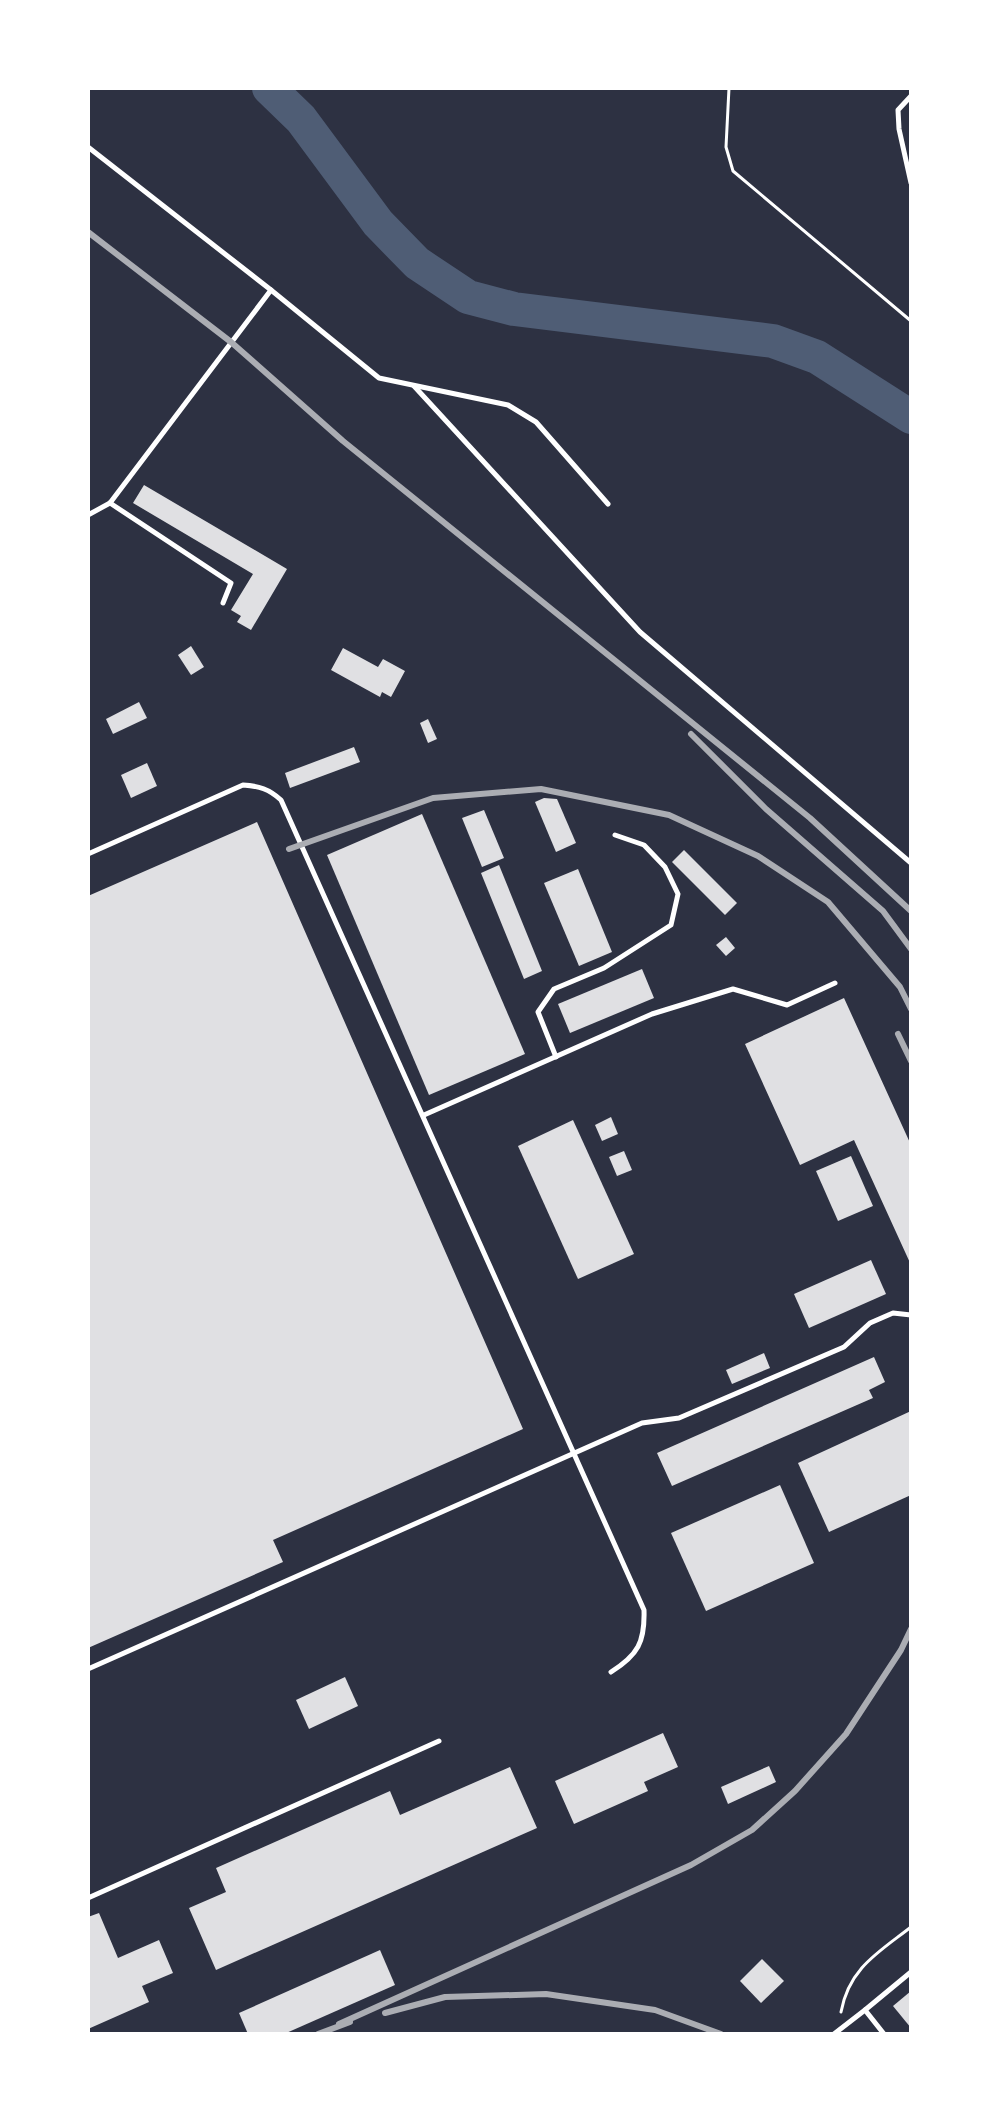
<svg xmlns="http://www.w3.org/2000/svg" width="999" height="2122" font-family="'Open Sans',sans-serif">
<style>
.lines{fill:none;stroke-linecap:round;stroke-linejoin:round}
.river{stroke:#4f5d75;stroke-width:34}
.building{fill:#e0e0e3}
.path{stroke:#fff;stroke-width:3}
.service{stroke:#fff;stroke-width:5}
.rail{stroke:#abadb3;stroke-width:6}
</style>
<rect width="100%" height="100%" fill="#2d3142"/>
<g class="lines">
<path class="river" d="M 269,88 L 301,119 L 378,223 L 417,263 L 468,297 L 514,309 L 773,341 L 817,357 L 911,417"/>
</g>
<g class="building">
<path d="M 144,485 L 287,569 L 251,630 L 237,622 L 241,616 L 231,610 L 253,574 L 133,503 Z"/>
<path d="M 191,646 L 204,667 L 191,675 L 178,655 Z"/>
<path d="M 343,648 L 378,667 L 383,659 L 405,671 L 391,697 L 382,692 L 380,697 L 331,670 Z"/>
<path d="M 139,702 L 147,718 L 113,734 L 106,719 Z"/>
<path d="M 428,719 L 437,739 L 428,743 L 420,723 Z"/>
<path d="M 354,747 L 360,762 L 290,788 L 285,773 Z"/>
<path d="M 147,763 L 157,786 L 131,798 L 121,775 Z"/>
<path d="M 544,798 L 557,799 L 576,843 L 556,852 L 535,802 Z"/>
<path d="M 484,810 L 504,858 L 482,867 L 462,818 Z"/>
<path d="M 422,814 L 525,1054 L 429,1095 L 327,855 Z"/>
<path d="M 257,822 L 523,1429 L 273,1540 L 283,1562 L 88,1648 L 88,896 Z"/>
<path d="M 684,850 L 737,903 L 725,915 L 672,862 Z"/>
<path d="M 499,865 L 542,971 L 524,979 L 481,873 Z"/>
<path d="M 578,869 L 612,952 L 579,966 L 544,883 Z"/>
<path d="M 726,937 L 735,948 L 726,956 L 716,945 Z"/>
<path d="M 642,969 L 654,998 L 570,1033 L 558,1004 Z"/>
<path d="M 844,998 L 911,1145 L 911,1265 L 854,1140 L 800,1165 L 745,1044 Z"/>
<path d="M 611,1117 L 618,1134 L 602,1141 L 595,1125 Z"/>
<path d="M 573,1120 L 634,1254 L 578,1279 L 518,1146 Z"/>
<path d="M 624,1151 L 632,1170 L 617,1176 L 609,1157 Z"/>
<path d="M 851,1156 L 873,1206 L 838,1221 L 816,1171 Z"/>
<path d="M 871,1260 L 886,1294 L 809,1328 L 794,1294 Z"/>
<path d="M 764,1353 L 770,1368 L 732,1384 L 726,1370 Z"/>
<path d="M 874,1357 L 885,1382 L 869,1390 L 873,1398 L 672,1486 L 657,1453 Z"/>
<path d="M 911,1411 L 911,1495 L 829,1532 L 798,1463 Z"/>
<path d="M 780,1485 L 814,1563 L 706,1611 L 671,1533 Z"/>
<path d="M 345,1677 L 358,1706 L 309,1729 L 296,1700 Z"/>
<path d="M 663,1733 L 678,1767 L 644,1782 L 648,1791 L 574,1824 L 555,1781 Z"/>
<path d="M 769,1766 L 776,1782 L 728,1804 L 721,1787 Z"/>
<path d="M 510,1767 L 537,1828 L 216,1970 L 189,1908 L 226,1892 L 216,1868 L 390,1791 L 400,1815 Z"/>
<path d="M 99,1913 L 118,1958 L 159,1940 L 173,1973 L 142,1986 L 149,2002 L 88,2029 L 88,1917 Z"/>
<path d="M 380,1950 L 395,1985 L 284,2034 L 248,2034 L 239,2013 Z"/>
<path d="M 762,1959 L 784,1981 L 761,2003 L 740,1981 Z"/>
<path d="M 911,1991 L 911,2028 L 893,2006 Z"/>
</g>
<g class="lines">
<g class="path">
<path d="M 729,88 L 726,147 L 733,171 L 911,321"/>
<path d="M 841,2012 C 849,1968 879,1952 911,1927"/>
</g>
<g class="service">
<path d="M 911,96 L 898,110 L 899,129 L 911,183"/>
<path d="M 88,147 L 271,290 L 379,378 L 508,405 L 536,422 L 608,504"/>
<path d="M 414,386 L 640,632 L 911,863"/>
<path d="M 110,503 L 231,583 L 223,603"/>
<path d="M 88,515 L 110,503 L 271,290"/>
<path d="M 88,854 L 243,785 C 259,786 269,789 281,800 L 644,1610 C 645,1642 638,1655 611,1672"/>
<path d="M 556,1057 L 538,1012 L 554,989 L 604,968 L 671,925 L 678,894 L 665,867 L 644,845 L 615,835"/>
<path d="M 424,1115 L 652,1014 L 733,989 L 787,1005 L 835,983"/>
<path d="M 88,1669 L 642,1423 L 679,1418 L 844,1347 L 870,1323 L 893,1313 L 911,1315"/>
<path d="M 88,1898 L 439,1741"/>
<path d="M 865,2010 L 911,1972"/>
<path d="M 834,2034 L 865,2010 L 884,2034"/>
</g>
<g class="rail">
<path d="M 88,232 L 231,342 L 343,441 L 810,818 L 911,911"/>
<path d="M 691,734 L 766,809 L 883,911 L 911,949"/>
<path d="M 289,849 L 433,798 L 541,789 L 669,815 L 758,856 L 828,902 L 900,987 L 911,1009"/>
<path d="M 898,1034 L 911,1061"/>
<path d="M 385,2013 L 445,1997 L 546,1994 L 655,2010 L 721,2034"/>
<path d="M 339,2024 L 691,1865 L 752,1830 L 795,1791 L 846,1734 L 901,1650 L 911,1629"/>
<path d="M 318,2034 L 350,2022"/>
</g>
</g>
<rect width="999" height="2122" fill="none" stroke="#ffffff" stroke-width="180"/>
</svg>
